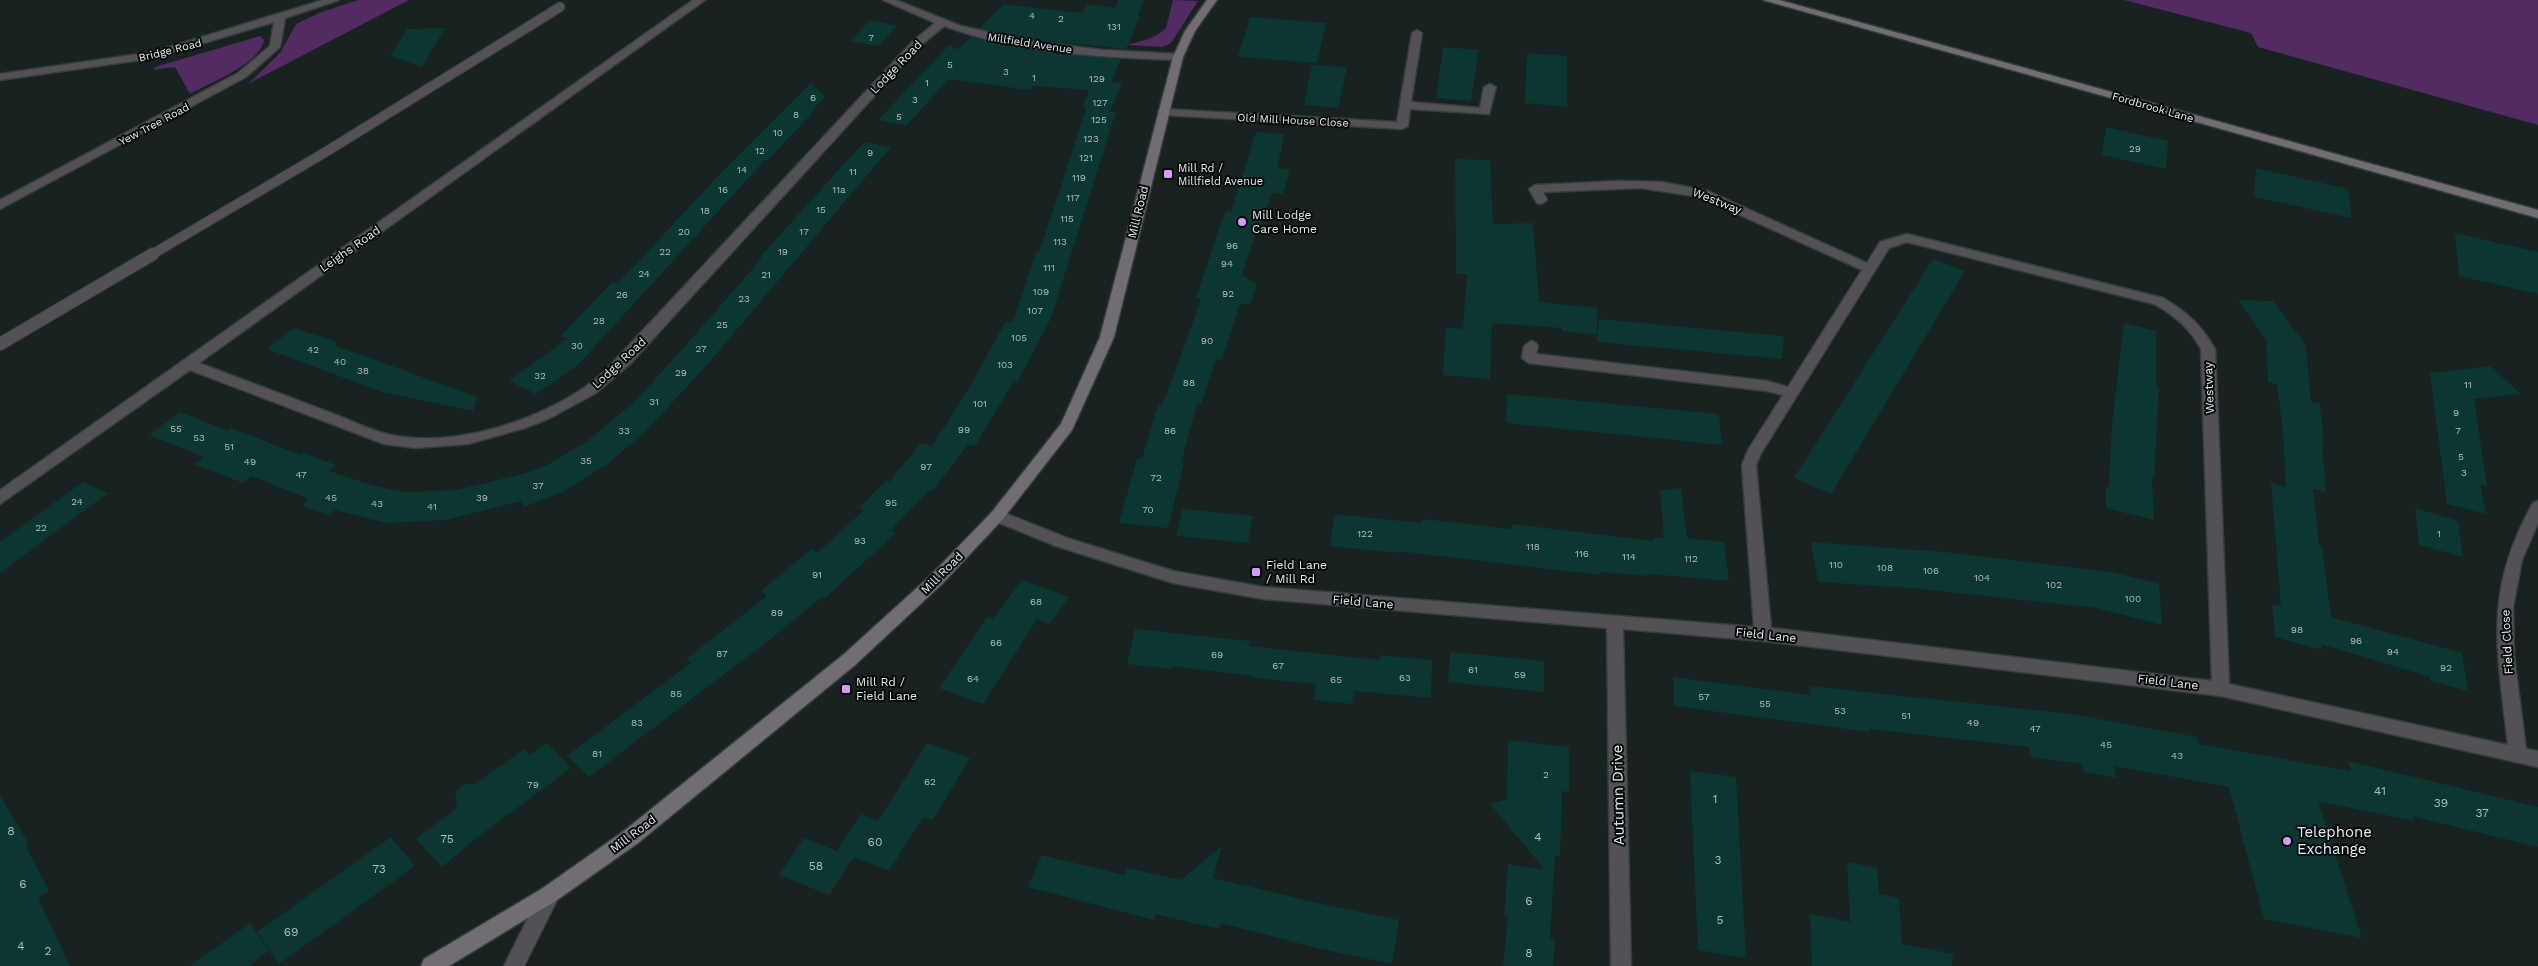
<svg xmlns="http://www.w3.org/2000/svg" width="2538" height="966" font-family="'Work Sans',sans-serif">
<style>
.green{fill:#522b63}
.building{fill:#0b3632}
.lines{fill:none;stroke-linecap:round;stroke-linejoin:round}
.lane-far1-casing{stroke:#353e3d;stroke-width:11}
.lane-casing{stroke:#353e3d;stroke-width:14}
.street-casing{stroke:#353e3d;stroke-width:3}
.secondary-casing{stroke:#353e3d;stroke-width:3}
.lane-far1{stroke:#535155;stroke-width:9}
.lane{stroke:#535155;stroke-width:12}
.street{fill:#535155;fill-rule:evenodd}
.secondary{fill:#716d73;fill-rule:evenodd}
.poi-dot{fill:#d99af7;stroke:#060a0a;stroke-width:2}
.labels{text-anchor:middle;stroke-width:4;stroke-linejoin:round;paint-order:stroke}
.number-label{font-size:10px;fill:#afbfbe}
.far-street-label{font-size:11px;fill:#e6edec;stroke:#060a0a}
.far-poi-label{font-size:11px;fill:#e6edec;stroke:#060a0a;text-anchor:start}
.street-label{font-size:12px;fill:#e6edec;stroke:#060a0a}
.poi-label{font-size:12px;fill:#e6edec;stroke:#060a0a;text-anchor:start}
.near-number-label{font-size:12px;fill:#afbfbe}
.near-street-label{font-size:15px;fill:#e6edec;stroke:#060a0a}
.near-poi-label{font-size:15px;fill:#e6edec;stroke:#060a0a;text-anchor:start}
</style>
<rect width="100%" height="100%" fill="#182220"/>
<g class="green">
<path d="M 358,0 L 409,0 L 248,84 L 280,53 L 296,24 L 319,13 Z"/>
<path d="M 1173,0 L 1198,1 L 1171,43 L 1162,47 L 1127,45 C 1141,41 1155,39 1166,28 Z"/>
<path d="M 2124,0 L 2538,0 L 2538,125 L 2258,47 L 2251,33 Z"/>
<path d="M 260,36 L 264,40 C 261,63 210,83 190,94 L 175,67 L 153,70 L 155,67 Z"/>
</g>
<g class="building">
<path d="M 1118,0 L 1144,0 L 1138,16 L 1140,17 L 1126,49 L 1029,39 L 979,28 L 1004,4 L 1082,13 L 1087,4 L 1115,8 Z"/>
<path d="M 1250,17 L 1326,23 L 1317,63 L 1238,57 Z"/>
<path d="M 870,20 L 897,26 L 878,46 L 850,41 Z"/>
<path d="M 445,28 L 422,67 L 390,56 L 407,29 Z"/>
<path d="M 971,37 L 1029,50 L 1121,59 L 1111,82 L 1122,83 L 1110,112 L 1116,112 L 1051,318 L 1018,381 L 1014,381 L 975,446 L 968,445 L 932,491 L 929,490 L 891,530 L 896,533 L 824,599 L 821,598 L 768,641 L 589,777 L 567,756 L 691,663 L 686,659 L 767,596 L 761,591 L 811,549 L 817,553 L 864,510 L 859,508 L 886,480 L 889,482 L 921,443 L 932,446 L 966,393 L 1006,321 L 1013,322 L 1036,252 L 1039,252 L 1055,205 L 1086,108 L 1083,107 L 1089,90 L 1032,86 L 1029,90 L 949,79 L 906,126 L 878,120 L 950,44 L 957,50 Z"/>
<path d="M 1443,47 L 1479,50 L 1471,101 L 1436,98 Z"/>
<path d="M 1527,53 L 1567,56 L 1567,107 L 1525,103 Z"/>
<path d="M 1312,65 L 1347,67 L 1338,108 L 1304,105 Z"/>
<path d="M 811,83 L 825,96 L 814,109 L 816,109 L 767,161 L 765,160 L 577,366 L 536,394 L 509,381 L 568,338 L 560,337 L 612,282 L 617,283 L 639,261 L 715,179 Z"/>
<path d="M 2106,127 L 2168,141 L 2166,169 L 2102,155 Z"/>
<path d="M 1256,132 L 1285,134 L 1277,168 L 1290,169 L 1283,194 L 1272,193 L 1258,235 L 1255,235 L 1242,275 L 1257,284 L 1250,305 L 1240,304 L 1222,360 L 1216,359 L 1201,404 L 1197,404 L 1181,463 L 1184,463 L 1168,528 L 1119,523 L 1137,459 L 1142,459 L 1158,404 L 1162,405 L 1179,361 L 1201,299 L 1196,298 L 1219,229 L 1226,211 L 1231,212 Z"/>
<path d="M 864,142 L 891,147 L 707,365 L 645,432 L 609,463 L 563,492 L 524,507 L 521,501 L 446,520 L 386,523 L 335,510 L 329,515 L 302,506 L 309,499 L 252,476 L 243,483 L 194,464 L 204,457 L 149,435 L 180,412 L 228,431 L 231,428 L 300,455 L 303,453 L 336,465 L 329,471 L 371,485 L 403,492 L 457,490 L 526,473 L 549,464 L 586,442 L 634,402 L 677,355 L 762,258 L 760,257 Z"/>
<path d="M 1455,159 L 1490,160 L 1493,224 L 1533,223 L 1539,302 L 1597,308 L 1597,335 L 1562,331 L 1562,328 L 1492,323 L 1490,379 L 1443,375 L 1446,327 L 1463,329 L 1467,274 L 1456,274 Z"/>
<path d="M 2256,168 L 2348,189 L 2352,218 L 2254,197 Z"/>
<path d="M 2455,233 L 2538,252 L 2538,294 L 2459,276 Z"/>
<path d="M 1933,259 L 1965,271 L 1831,494 L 1794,478 Z"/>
<path d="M 2238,300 L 2273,301 L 2306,346 L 2311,402 L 2320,404 L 2324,443 L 2322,442 L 2326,492 L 2313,489 L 2319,545 L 2322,546 L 2331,617 L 2462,653 L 2468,691 L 2430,681 L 2430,677 L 2321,644 L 2322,650 L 2275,637 L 2272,604 L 2281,606 L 2271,483 L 2286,487 L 2283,432 L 2277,384 L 2268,382 L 2266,340 Z"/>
<path d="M 1599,319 L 1784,336 L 1782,359 L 1597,342 Z"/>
<path d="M 2124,323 L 2156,331 L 2156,387 L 2159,387 L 2154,479 L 2152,478 L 2154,520 L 2106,508 L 2105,487 L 2109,487 L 2112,424 Z"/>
<path d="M 294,328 L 337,342 L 334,345 L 477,397 L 473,411 L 382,392 L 267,349 Z"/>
<path d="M 2490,366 L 2521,394 L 2474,399 L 2487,486 L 2480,484 L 2486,514 L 2447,504 L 2430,373 Z"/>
<path d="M 1507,394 L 1719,414 L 1722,445 L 1506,423 Z"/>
<path d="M 83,482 L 108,493 L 0,573 L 0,542 Z"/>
<path d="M 1681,488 L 1687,538 L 1724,542 L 1729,581 L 1650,574 L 1650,576 L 1601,572 L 1601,575 L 1397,551 L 1396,553 L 1330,546 L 1335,514 L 1422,523 L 1423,519 L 1512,529 L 1512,524 L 1654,541 L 1654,538 L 1664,538 L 1660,490 Z"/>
<path d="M 2415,508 L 2458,521 L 2463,557 L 2419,545 Z"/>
<path d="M 1182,509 L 1253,516 L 1248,543 L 1176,536 Z"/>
<path d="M 1811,542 L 1945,552 L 2111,572 L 2159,584 L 2162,625 L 2097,608 L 1911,588 L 1818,582 Z"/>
<path d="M 1022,580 L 1069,597 L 1050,624 L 1037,619 L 983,704 L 939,688 L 987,617 L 993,619 Z"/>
<path d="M 1135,629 L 1250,641 L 1249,646 L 1380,660 L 1380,655 L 1432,660 L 1431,698 L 1354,691 L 1352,704 L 1314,700 L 1316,684 L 1254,678 L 1254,676 L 1173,666 L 1172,669 L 1127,664 Z"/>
<path d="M 1450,652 L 1544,661 L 1544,692 L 1448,682 Z"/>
<path d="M 1673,677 L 1811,695 L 1810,686 L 2071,714 L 2197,737 L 2199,744 L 2351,771 L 2348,761 L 2538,807 L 2538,847 L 2412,816 L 2414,821 L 2318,801 L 2362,938 L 2264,919 L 2229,787 L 2114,766 L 2117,778 L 2084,772 L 2082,764 L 2031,757 L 2029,747 L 1870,729 L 1870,732 L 1674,706 Z"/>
<path d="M 1508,740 L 1569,747 L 1569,792 L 1562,791 L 1560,857 L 1555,856 L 1550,938 L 1555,939 L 1553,966 L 1503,966 L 1508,916 L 1504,916 L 1508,864 L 1545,870 L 1490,804 L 1507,799 Z"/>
<path d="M 547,743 L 571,768 L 478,837 L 442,867 L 416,839 L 457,808 L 455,792 L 465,784 L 475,784 L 524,749 L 530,755 Z"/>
<path d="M 927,743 L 970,758 L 933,820 L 923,817 L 889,871 L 854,857 L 829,895 L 779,875 L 804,838 L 850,856 L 837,850 L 861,814 L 878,821 Z"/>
<path d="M 1690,771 L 1736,777 L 1746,958 L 1698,950 Z"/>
<path d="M 0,795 L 29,844 L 26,846 L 49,891 L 38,898 L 70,966 L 0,966 Z"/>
<path d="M 391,837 L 415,866 L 279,964 L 257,932 Z"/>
<path d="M 1222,846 L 1213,878 L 1326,905 L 1399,920 L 1392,964 L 1317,948 L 1221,923 L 1219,929 L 1155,914 L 1154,920 L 1028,887 L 1042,855 L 1124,875 L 1127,868 L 1181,880 Z"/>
<path d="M 1847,862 L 1877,868 L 1879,894 L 1899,898 L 1902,944 L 1953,954 L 1952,966 L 1812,966 L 1810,914 L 1850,922 Z"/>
<path d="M 250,923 L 269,951 L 248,966 L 190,966 Z"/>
</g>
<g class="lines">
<g class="lane-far1-casing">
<path id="lane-far1" d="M 151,255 L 324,153 L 560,7"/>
</g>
<g class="lane-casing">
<path id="lane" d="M 0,344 L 153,254"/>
</g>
<g class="street-casing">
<g id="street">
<path d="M 323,0 L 339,0 L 285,18 L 280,47 L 246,77 L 0,209 L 0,200 L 238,73 L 270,46 L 274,22 L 154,58 L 0,80 L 0,74 L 153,52 Z"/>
<path d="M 693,0 L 705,0 L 199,363 C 243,380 287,396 331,413 C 350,420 371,431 391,435 C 458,449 554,417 604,372 L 912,42 L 935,23 L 883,0 L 896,0 L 961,26 L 1029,41 L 1103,50 L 1178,54 L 1183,57 L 1178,60 C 1099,57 1018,53 944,26 L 920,46 L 631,363 L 596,393 L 550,418 L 525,428 L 468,444 L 415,448 L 384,444 L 190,370 L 0,504 L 0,490 Z"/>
<path d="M 1417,30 L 1422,33 L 1411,102 L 1480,108 L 1484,87 L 1490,84 L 1496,87 L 1489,114 L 1410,109 L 1408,126 L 1402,129 L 1164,115 L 1158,112 L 1164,109 L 1397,122 L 1412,33 Z"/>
<path d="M 1620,181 L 1662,182 L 1708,191 L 1867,263 L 1880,242 L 1907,234 L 2163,298 C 2186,311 2202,326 2215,349 L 2229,684 L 2508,745 C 2497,649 2483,592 2533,503 L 2538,501 L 2538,523 L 2522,560 L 2513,607 L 2514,656 L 2526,749 L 2538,751 L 2538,767 L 2221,696 L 1763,641 L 1623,629 L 1631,966 L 1611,966 L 1607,628 L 1263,599 L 1173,583 L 1056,546 L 992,520 L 989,516 L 992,512 L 997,510 L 1067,538 L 1173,571 L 1263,587 L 1754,627 L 1742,465 L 1748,450 L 1783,395 L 1767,391 L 1529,363 L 1522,358 L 1524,346 L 1531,341 L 1536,343 L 1538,346 L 1536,354 L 1767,381 L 1788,387 L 1862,270 L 1700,197 L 1641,188 L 1543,192 L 1547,200 L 1541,204 L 1537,203 L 1529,189 L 1535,185 ZM 1907,242 L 2154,304 C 2174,315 2190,328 2201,349 L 2212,681 L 1771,628 L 1756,465 L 1760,455 L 1889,248 Z"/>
<path d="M 550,885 L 557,888 L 560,894 L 524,966 L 504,966 L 543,888 Z"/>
</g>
</g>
<g class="secondary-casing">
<g id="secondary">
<path d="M 1207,0 L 1217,0 L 1195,31 L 1183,57 L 1114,337 L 1072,430 L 1002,520 L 942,584 L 855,665 L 638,843 L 557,900 L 449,966 L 421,966 L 424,959 L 543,888 L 624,831 L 843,655 L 930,576 L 992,512 L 1061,424 L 1100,337 L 1173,57 L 1185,31 Z"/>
<path d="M 1763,0 L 1779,0 L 2538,210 L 2538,218 Z"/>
</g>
</g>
<use href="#lane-far1" class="lane-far1"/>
<use href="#lane" class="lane"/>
<use href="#street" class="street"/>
<use href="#secondary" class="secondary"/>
</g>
<g class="poi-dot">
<rect x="1163" y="169" width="10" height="10" rx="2.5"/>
<circle cx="1242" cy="222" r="5"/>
<rect x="1251" y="567" width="10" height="10" rx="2.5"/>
<rect x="841" y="684" width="10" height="10" rx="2.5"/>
<circle cx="2287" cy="841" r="5"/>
</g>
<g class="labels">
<g class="number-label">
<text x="1032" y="19">4</text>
<text x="1061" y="22">2</text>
<text x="1114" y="30">131</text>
<text x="871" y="41">7</text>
<text x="950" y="68">5</text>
<text x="1006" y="75">3</text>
<text x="1034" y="81">1</text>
<text x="1097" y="82">129</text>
<text x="927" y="86">1</text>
<text x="813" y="101">6</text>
<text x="915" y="103">3</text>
<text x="1100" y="106">127</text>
<text x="796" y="118">8</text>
<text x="899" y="120">5</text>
<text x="1099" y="123">125</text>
<text x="778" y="136">10</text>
<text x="1091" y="142">123</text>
<text x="2135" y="152">29</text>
<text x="760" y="154">12</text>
<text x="870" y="156">9</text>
<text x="1086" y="161">121</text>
<text x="742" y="173">14</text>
<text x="853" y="175">11</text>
<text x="1079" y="181">119</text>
<text x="723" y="193">16</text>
<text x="839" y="193">11a</text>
<text x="1073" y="201">117</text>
<text x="821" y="213">15</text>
<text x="705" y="214">18</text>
<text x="1067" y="222">115</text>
<text x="684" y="235">20</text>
<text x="804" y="235">17</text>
<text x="1060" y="245">113</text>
<text x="1232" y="249">96</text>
<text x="665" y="255">22</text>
<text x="783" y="255">19</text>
<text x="1227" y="267">94</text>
<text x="1049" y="271">111</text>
<text x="644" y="277">24</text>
<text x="766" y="278">21</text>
<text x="1041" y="295">109</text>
<text x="1228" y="297">92</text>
<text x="622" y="298">26</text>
<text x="744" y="302">23</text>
<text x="1035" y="314">107</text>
<text x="599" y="324">28</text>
<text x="722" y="328">25</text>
<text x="1019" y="341">105</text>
<text x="1207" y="344">90</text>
<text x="577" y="349">30</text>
<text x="701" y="352">27</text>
<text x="313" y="353">42</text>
<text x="340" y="365">40</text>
<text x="1005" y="368">103</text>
<text x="363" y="374">38</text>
<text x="681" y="376">29</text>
<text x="540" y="379">32</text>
<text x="1189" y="386">88</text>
<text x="2468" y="388">11</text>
<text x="654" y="405">31</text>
<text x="980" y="407">101</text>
<text x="2456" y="416">9</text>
<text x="176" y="432">55</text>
<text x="964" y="433">99</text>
<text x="624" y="434">33</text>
<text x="1170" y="434">86</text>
<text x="2458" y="434">7</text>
<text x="199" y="441">53</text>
<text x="229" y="450">51</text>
<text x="2461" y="460">5</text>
<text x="586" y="464">35</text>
<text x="250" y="465">49</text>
<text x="926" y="470">97</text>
<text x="2464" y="476">3</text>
<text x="301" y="478">47</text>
<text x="1156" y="481">72</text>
<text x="538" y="489">37</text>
<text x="331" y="501">45</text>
<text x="482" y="501">39</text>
<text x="77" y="505">24</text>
<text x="891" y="506">95</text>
<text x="377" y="507">43</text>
<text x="432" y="510">41</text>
<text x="1148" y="513">70</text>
<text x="41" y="531">22</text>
<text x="1365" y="537">122</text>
<text x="2439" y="537">1</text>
<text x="860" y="544">93</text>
<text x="1533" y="550">118</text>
<text x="1582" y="557">116</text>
<text x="1629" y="560">114</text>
<text x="1691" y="562">112</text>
<text x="1836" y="568">110</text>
<text x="1885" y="571">108</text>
<text x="1931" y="574">106</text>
<text x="817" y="578">91</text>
<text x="1982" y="581">104</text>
<text x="2054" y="588">102</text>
<text x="2133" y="602">100</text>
<text x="1036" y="605">68</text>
<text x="777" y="616">89</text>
<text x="2297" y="633">98</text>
<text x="2356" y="644">96</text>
<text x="996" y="646">66</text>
<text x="2393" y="655">94</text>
<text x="722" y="657">87</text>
<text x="1217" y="658">69</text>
<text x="1278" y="669">67</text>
<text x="2446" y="671">92</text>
<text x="1473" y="673">61</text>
<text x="1520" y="678">59</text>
<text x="1405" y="681">63</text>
<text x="973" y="682">64</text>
<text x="1336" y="683">65</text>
<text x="676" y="697">85</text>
<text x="1704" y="700">57</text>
<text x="1765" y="707">55</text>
<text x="1840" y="714">53</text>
<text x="1906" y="719">51</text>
<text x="637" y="726">83</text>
<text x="1973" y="726">49</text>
<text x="2035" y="732">47</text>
<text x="2106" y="748">45</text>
<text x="597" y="757">81</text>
<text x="2177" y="759">43</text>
<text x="1546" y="778">2</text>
<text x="930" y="785">62</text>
<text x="533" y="788">79</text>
</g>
<g class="far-street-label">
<text transform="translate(1030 43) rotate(9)" y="4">Millfield Avenue</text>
<text transform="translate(170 50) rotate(-14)" y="4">Bridge Road</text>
<text transform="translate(2153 107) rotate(16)" y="4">Fordbrook Lane</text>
<text transform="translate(1293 120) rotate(3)" y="4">Old Mill House Close</text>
<text transform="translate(154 124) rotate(-28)" y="4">Yew Tree Road</text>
</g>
<g class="far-poi-label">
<text x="1178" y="172">Mill Rd /<tspan x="1178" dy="13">Millfield Avenue</tspan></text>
</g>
<g class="street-label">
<text transform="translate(896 67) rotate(-46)" y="4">Lodge Road</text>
<text transform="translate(1717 201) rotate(22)" y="4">Westway</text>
<text transform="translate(1138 212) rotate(-76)" y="4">Mill Road</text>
<text transform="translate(350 249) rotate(-35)" y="4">Leighs Road</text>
<text transform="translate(619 363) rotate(-43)" y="4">Lodge Road</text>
<text transform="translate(2209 388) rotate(-92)" y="4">Westway</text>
<text transform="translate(942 573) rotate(-45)" y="4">Mill Road</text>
<text transform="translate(1363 602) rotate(5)" y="4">Field Lane</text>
<text transform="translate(1766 635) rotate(6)" y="4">Field Lane</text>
<text transform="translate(2507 642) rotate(-93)" y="4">Field Close</text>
<text transform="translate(2168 682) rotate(7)" y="4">Field Lane</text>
<text transform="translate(633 834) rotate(-37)" y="4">Mill Road</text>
</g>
<g class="poi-label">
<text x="1252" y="219">Mill Lodge<tspan x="1252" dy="14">Care Home</tspan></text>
<text x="1266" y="569">Field Lane<tspan x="1266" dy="14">/ Mill Rd</tspan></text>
<text x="856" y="686">Mill Rd /<tspan x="856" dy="14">Field Lane</tspan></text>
</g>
<g class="near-number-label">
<text x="2380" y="795">41</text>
<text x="1715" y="803">1</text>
<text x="2441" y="807">39</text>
<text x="2482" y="817">37</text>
<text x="11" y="835">8</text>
<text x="1538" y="841">4</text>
<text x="447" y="843">75</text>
<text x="875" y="846">60</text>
<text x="1718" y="864">3</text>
<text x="816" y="870">58</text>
<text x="379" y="873">73</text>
<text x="23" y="888">6</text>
<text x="1529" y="905">6</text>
<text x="1720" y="924">5</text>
<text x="291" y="936">69</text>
<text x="21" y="950">4</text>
<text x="48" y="955">2</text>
<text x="1529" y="957">8</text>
</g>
<g class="near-street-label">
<text transform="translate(1618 795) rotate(-91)" y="5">Autumn Drive</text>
</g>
<g class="near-poi-label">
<text x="2297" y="837">Telephone<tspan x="2297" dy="17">Exchange</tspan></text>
</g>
</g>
</svg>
